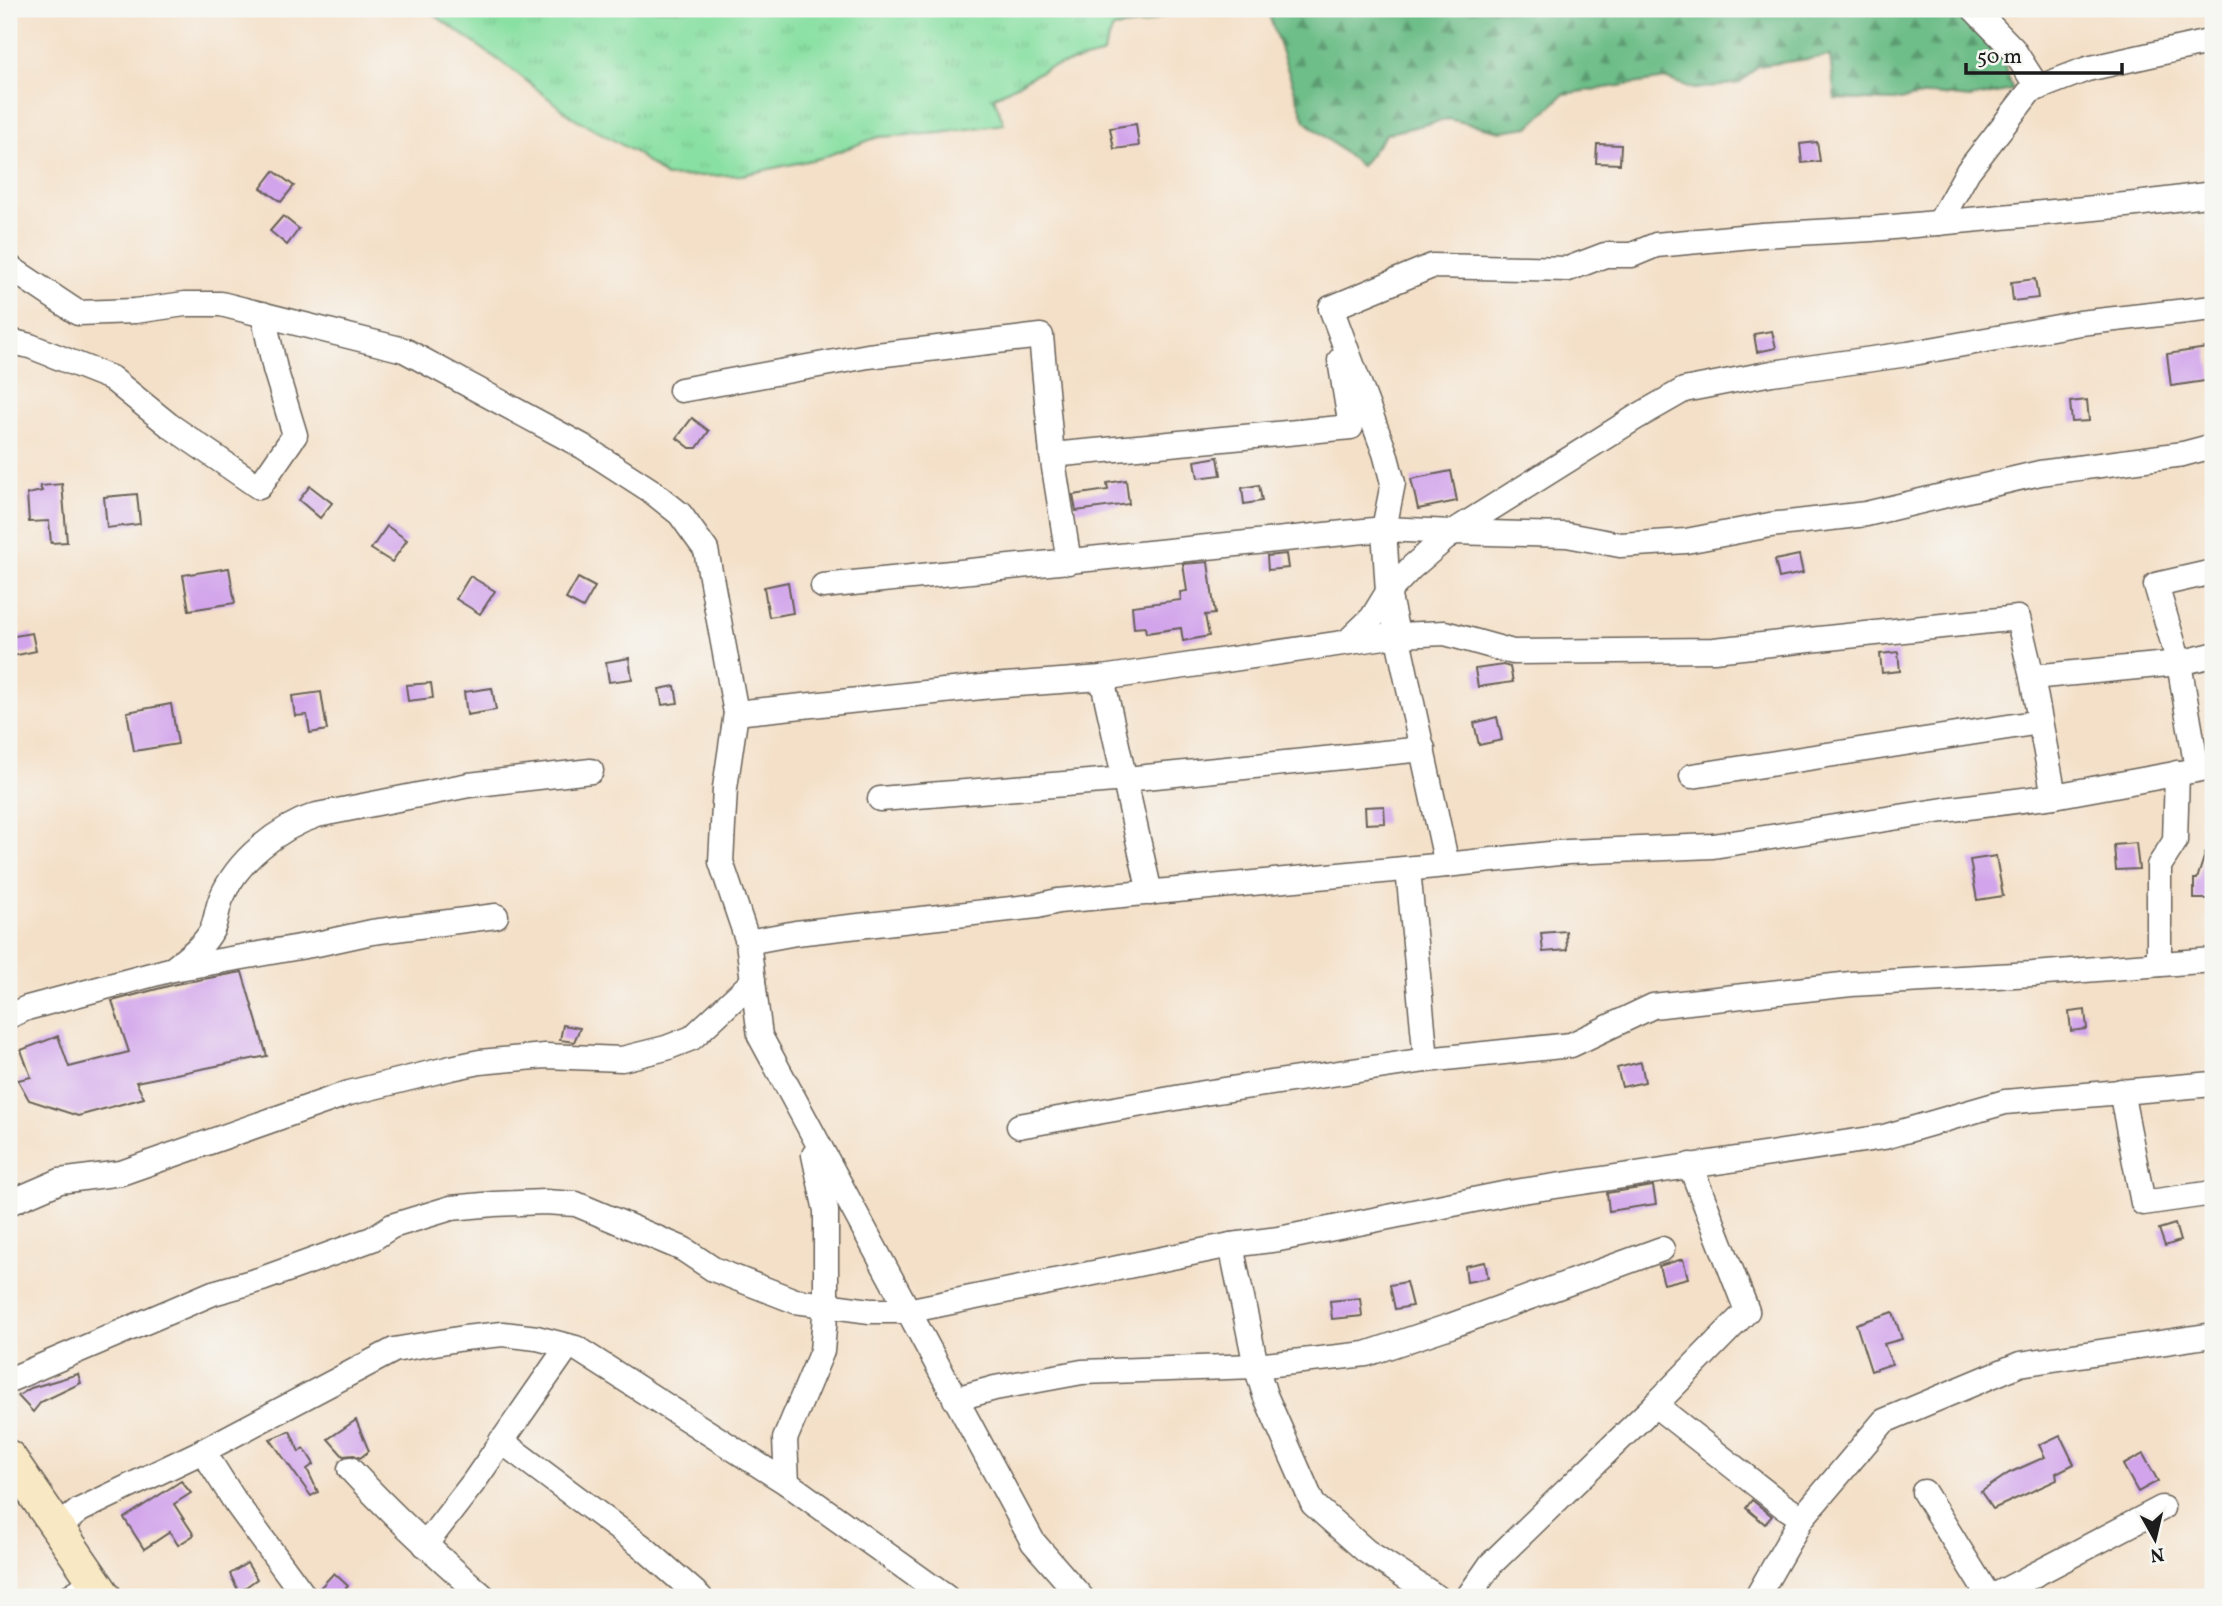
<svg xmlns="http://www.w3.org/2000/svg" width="2222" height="1606" font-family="Vollkorn,serif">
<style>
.grass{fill:url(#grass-tufts);stroke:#527e60;stroke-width:2}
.forest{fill:url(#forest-firs);stroke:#456d52;stroke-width:2}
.building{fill:#d2a4eb}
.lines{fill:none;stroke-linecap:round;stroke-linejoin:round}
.street-casing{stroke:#686158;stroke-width:27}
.secondary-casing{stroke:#686158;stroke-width:36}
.street{stroke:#fff;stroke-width:24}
.secondary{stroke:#f8e8c3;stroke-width:33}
</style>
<defs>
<pattern id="grass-tufts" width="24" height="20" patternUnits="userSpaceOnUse" patternTransform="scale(1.75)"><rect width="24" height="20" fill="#89e0a3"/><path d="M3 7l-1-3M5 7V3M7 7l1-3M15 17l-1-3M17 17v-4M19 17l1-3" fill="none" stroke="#76c08c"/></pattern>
<pattern id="forest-firs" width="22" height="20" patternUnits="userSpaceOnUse" patternTransform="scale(1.75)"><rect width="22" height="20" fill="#6ebe89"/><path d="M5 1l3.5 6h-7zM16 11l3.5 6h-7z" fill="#5a9a6f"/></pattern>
</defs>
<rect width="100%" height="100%" fill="#f6f6f2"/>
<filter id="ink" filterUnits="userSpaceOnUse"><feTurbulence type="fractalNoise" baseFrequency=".0143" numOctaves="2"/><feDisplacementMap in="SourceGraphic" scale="14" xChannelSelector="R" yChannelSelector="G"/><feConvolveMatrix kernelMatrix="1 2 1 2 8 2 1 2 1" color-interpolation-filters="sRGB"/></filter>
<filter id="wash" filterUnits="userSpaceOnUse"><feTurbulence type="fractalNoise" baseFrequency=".00686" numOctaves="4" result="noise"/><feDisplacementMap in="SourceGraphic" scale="28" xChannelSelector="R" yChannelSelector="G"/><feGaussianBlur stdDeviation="1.57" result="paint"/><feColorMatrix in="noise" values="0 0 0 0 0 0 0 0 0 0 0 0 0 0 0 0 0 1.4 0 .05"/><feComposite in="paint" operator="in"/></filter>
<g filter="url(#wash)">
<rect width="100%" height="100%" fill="#f4e0c8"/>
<path class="grass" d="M 426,9 L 1182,9 L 1144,24 L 1113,28 L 1102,55 L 1047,68 L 994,97 L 1004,124 L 941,133 L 878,137 L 821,158 L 742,175 L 666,177 L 636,153 L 571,116 L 514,71 Z"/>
<path class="forest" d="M 1267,9 L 1985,9 L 2013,90 L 1970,98 L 1934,94 L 1893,101 L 1835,99 L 1830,56 L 1758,66 L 1740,83 L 1694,89 L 1667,79 L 1564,94 L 1529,127 L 1501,131 L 1448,119 L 1386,134 L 1361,166 L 1305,121 Z"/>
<g id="blocks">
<g class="building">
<path d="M 1136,124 L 1139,146 L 1114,149 L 1110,128 Z"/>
<path d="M 1817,142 L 1820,161 L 1802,163 L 1800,144 Z"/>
<path d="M 1597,144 L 1621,145 L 1620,164 L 1596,163 Z"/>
<path d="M 274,171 L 294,186 L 281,202 L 261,188 Z"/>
<path d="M 283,216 L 299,229 L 287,245 L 270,231 Z"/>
<path d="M 2035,279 L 2038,298 L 2013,301 L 2011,282 Z"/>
<path d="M 1772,331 L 1776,348 L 1757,352 L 1754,334 Z"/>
<path d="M 2207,348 L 2212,380 L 2171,386 L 2167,354 Z"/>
<path d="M 2087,400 L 2089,421 L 2072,422 L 2070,402 Z"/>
<path d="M 692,418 L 709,431 L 697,448 L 690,448 L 677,438 Z"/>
<path d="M 1218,457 L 1221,475 L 1198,478 L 1195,461 Z"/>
<path d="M 1451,471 L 1457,501 L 1418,509 L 1411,479 Z"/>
<path d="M 1126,480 L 1129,504 L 1076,511 L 1073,495 L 1108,490 L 1107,483 Z"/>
<path d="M 62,484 L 67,542 L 51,543 L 49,521 L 29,522 L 27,494 L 42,491 L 40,486 Z"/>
<path d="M 1259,485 L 1262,501 L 1244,504 L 1242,488 Z"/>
<path d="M 310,486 L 332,503 L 320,518 L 299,500 Z"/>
<path d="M 137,494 L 140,524 L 107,528 L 104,497 Z"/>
<path d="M 387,526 L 407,540 L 392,562 L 371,549 Z"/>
<path d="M 1286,554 L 1288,568 L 1268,570 L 1267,556 Z"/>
<path d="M 1799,555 L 1803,573 L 1779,578 L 1775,560 Z"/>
<path d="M 1208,562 L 1215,614 L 1205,615 L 1209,636 L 1183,641 L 1181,628 L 1146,633 L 1145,627 L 1134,628 L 1132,606 L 1181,600 L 1180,592 L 1187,591 L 1183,564 Z"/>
<path d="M 229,568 L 235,603 L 189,610 L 183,575 Z"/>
<path d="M 470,576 L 495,591 L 480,614 L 456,599 Z"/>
<path d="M 578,578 L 595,587 L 583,608 L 566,599 Z"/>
<path d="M 788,582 L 793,613 L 769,617 L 764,587 Z"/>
<path d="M 32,633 L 36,651 L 13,656 L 9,637 Z"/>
<path d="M 1898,652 L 1900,671 L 1882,673 L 1880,654 Z"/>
<path d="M 629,658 L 632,679 L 609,682 L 606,662 Z"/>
<path d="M 1503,665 L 1510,667 L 1513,682 L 1478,687 L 1475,669 Z"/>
<path d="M 431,683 L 433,698 L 408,701 L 406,685 Z"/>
<path d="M 675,686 L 678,703 L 662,705 L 659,689 Z"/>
<path d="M 492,688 L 496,710 L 467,715 L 464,692 Z"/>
<path d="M 321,692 L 327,730 L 310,733 L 307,715 L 295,716 L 292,696 Z"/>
<path d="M 171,704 L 178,744 L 134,751 L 127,712 Z"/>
<path d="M 1497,717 L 1502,740 L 1479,745 L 1474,723 Z"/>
<path d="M 1384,806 L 1385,823 L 1366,824 L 1365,807 Z"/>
<path d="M 2210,839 L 2213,840 L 2213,899 L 2194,899 L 2194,879 L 2197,879 Z"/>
<path d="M 2136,843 L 2139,869 L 2116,870 L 2114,845 Z"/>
<path d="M 1996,856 L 2003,896 L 1977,900 L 1970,860 Z"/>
<path d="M 1566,931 L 1567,950 L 1543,952 L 1541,933 Z"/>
<path d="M 242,972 L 267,1056 L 136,1082 L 144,1098 L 78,1116 L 29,1100 L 18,1080 L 31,1077 L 21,1050 L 58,1036 L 69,1067 L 129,1052 L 112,1001 L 176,984 Z"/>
<path d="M 2085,1010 L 2087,1029 L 2071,1031 L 2069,1012 Z"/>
<path d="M 563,1025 L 580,1028 L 574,1042 L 560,1040 Z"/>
<path d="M 1641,1062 L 1645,1082 L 1622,1087 L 1617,1068 Z"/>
<path d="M 1653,1186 L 1656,1204 L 1609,1211 L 1607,1193 Z"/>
<path d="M 2175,1224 L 2180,1241 L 2165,1246 L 2159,1229 Z"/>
<path d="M 1683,1259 L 1688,1278 L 1664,1284 L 1659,1266 Z"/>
<path d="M 1485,1262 L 1488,1278 L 1467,1282 L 1465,1266 Z"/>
<path d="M 1406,1282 L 1412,1306 L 1395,1309 L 1390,1285 Z"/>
<path d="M 1360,1298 L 1362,1316 L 1332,1319 L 1330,1301 Z"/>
<path d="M 1893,1312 L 1902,1339 L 1884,1344 L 1892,1364 L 1871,1371 L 1856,1324 Z"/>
<path d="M 78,1374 L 81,1383 L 41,1402 L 33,1412 L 18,1396 L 31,1388 Z"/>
<path d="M 356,1420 L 369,1451 L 360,1458 L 354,1455 L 343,1456 L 328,1439 Z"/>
<path d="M 290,1431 L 299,1452 L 304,1448 L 314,1464 L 307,1469 L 318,1492 L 311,1496 L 270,1439 Z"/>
<path d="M 2060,1435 L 2074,1464 L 2056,1473 L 2057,1480 L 1993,1509 L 1981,1492 L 2009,1473 L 2045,1457 L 2039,1445 Z"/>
<path d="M 2143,1454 L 2158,1481 L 2138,1492 L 2123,1465 Z"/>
<path d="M 181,1481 L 191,1493 L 174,1504 L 194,1535 L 178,1545 L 170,1532 L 144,1549 L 124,1518 Z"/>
<path d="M 1752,1500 L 1772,1516 L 1765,1524 L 1746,1508 Z"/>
<path d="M 247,1563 L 257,1579 L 239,1592 L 230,1574 Z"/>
<path d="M 334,1573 L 348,1586 L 337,1597 L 320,1597 L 318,1590 Z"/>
</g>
</g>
</g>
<g filter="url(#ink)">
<use href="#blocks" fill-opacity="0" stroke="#686158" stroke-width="2"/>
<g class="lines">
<g class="street-casing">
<g id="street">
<path d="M 1974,9 L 2013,49 L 2038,88"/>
<path d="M 1939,223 L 1968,171 L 2030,91 L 2087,69 L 2213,41"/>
<path d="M 9,267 L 78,313 L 135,311 L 185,304 L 221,304 L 404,350 L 582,446 L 650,490 L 680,514 L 706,550 L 736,713 L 725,788 L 721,862 L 748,942 L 760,1036 L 1033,1542 L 1081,1597"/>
<path d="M 1331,308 L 1432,266 L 1568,269 L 1605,255 L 1632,255 L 1656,245 L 1762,235 L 1871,229 L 2013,216 L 2136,204 L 2213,194"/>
<path d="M 1331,308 L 1385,453 L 1393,483 L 1384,529 L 1388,592 L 1447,865"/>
<path d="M 9,341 L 30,346 L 111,378 L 169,425 L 259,487 L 295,435 L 275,369 L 263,314"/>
<path d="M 681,390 L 868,356 L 1041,336 L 1052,455 L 1069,562"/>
<path d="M 1052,455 L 1351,427 L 1340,360"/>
<path d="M 823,586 L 1384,529 L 1453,532 L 1635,418 L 1684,390 L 1772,373 L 1908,354 L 2080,323 L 2213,308"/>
<path d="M 1347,642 L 1372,618 L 1388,592 L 1412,567 L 1453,532 L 1567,535 L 1620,545 L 1686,541 L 1770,525 L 1866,514 L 2040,473 L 2183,454 L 2213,446"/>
<path d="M 2032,677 L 2179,663 L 2213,655"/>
<path d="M 1102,678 L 1150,893"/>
<path d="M 736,713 L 991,686 L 1102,678 L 1398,635 L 1445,633 L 1513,652 L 1714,650 L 2018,618 L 2032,677 L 2054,796"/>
<path d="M 2197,769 L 2179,663 L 2156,585 L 2213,572"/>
<path d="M 1692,776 L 2040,722"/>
<path d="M 880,799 L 1126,779 L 1423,749"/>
<path d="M 1408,869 L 1426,1060"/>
<path d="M 748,942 L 796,933 L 1037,906 L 1058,901 L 1436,866 L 1568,852 L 1713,846 L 1944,810 L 2054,796 L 2213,767"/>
<path d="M 2159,964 L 2159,866 L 2175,841 L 2177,773"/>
<path d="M 173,969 C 186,958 204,946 212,930 C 216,921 217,909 221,899 C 237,860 278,828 317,815 L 469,785 L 591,771"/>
<path d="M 9,1016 L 27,1008 L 173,969 L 317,944 L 372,932 L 496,916"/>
<path d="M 2121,1091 L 2143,1203 L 2213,1193"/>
<path d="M 1019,1126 L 1204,1093 L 1426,1060 L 1571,1045 L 1653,1006 L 1851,984 L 2033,974 L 2213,960"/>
<path d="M 9,1203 L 60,1181 L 121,1173 L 349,1093 L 451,1068 L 480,1062 L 545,1056 L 622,1059 L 666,1048 L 692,1038 L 753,981"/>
<path d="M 1231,1245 L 1256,1366 L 1265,1395 L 1313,1504 L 1366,1551 L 1437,1597"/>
<path d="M 9,1380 L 213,1293 L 262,1279 L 372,1239 L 392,1226 L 451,1208 L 494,1204 L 545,1202 L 576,1204 L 683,1249 L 713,1269 L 795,1301 L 870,1311 L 907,1311 L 1231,1245 L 1279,1239 L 1508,1193 L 1884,1137 L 2005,1102 L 2213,1084"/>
<path d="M 955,1399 L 995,1388 L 1082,1372 L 1256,1366 L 1366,1354 L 1450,1326 L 1662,1249"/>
<path d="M 1655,1405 L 1782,1505 L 1802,1518"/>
<path d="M 501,1441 L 644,1548 L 700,1597"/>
<path d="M 203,1451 L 236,1503 L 305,1597"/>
<path d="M 350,1469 C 392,1515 437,1556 484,1597"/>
<path d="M 787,1483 L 785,1439 L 822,1351 L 826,1305 L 826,1211 L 814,1155"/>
<path d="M 1924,1492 L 1989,1597"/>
<path d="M 57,1528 L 80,1510 L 203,1451 L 394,1350 L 464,1338 L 503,1334 L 537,1338 L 576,1348 L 787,1483 L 946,1597"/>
<path d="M 425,1545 L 473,1483 L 568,1346"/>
<path d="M 69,1597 L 93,1582"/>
<path d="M 1468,1597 L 1491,1564 L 1655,1405 L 1747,1311 L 1690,1165"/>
<path d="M 1757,1597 L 1802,1518 L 1884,1421 L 2020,1364 L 2213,1335"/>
<path d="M 1992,1597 L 2162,1508"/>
</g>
</g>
<g class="secondary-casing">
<path id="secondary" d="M 9,1457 L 105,1597"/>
</g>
<use href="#street" class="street"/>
<use href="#secondary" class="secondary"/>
</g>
</g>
<rect width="2222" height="1606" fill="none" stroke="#f6f6f2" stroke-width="35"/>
<g transform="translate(2155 1539) rotate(172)" stroke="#f6f6f2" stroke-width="5" paint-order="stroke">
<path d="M0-5L12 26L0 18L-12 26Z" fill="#1c1c1c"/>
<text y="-10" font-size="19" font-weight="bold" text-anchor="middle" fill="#1c1c1c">N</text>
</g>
<path d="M1966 63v10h156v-10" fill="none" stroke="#1c1c1c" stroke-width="3.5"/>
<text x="1977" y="63" font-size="21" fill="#1c1c1c" stroke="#f6f6f2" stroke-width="5" paint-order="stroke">50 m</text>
</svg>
